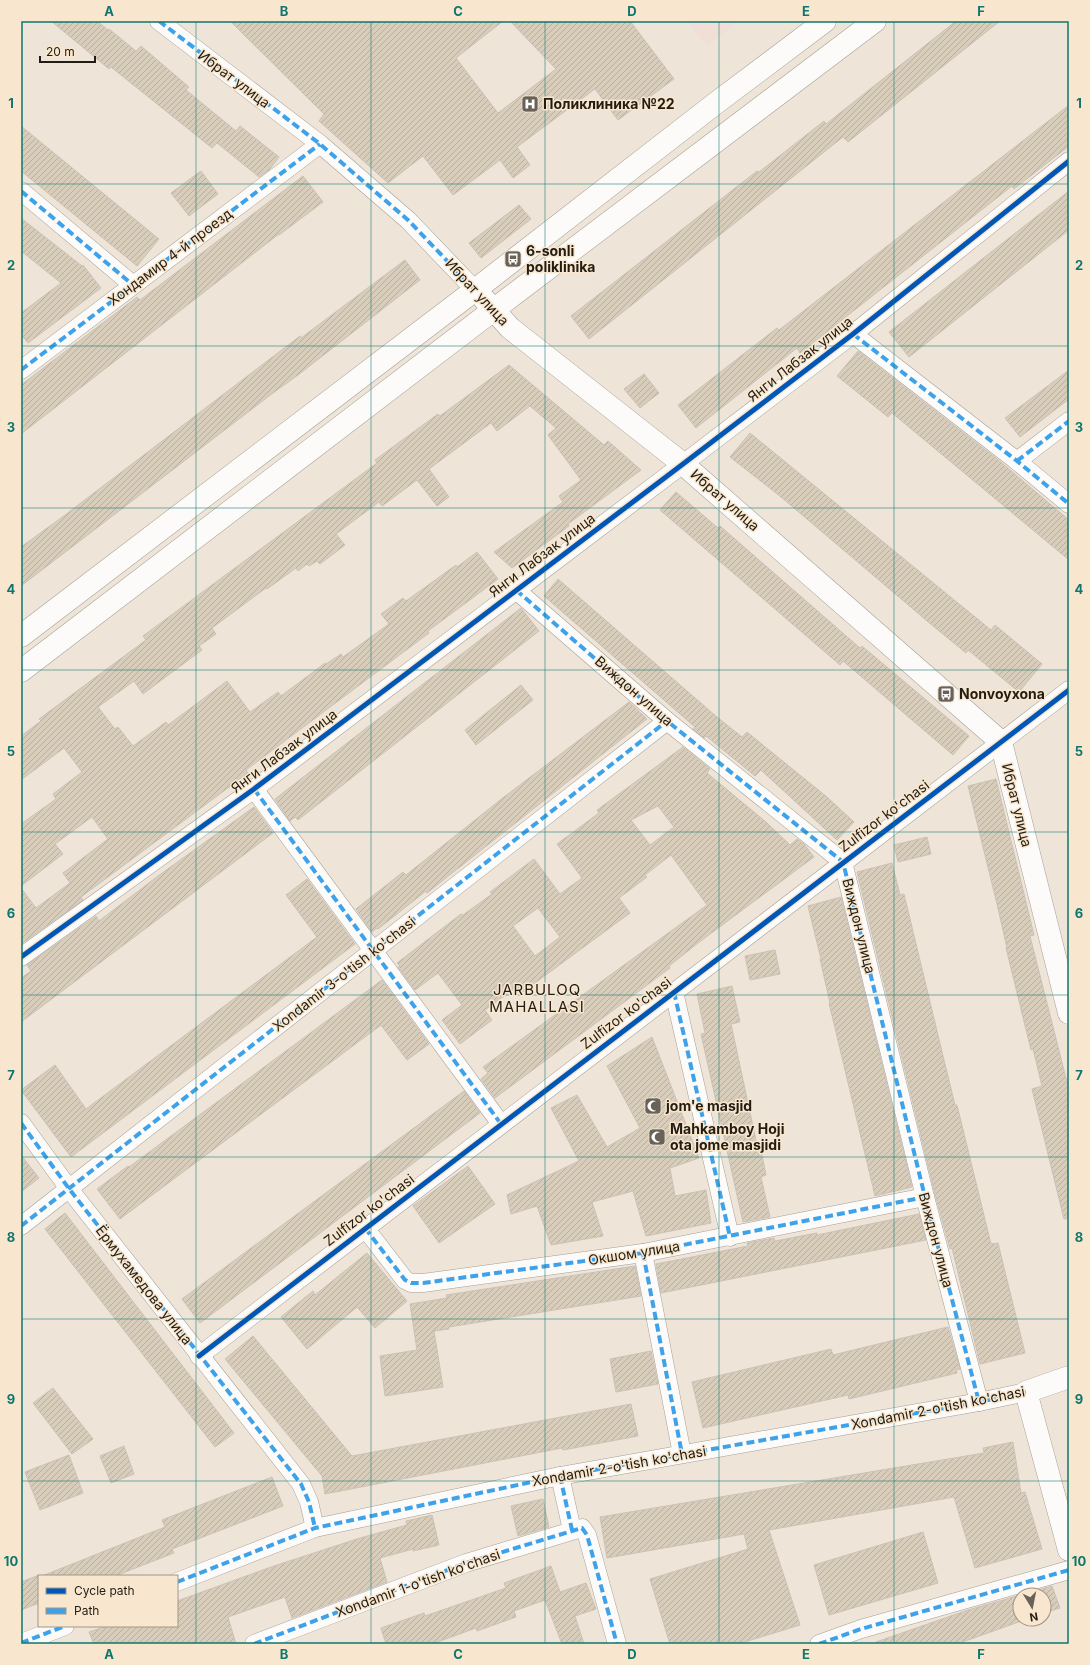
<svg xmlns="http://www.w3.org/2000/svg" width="1090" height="1665" font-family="Inter,sans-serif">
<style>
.education{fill:#f1ded7}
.building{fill:url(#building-hatch);stroke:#cac2b8;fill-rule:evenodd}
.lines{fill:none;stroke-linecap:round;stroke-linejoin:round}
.street-casing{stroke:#a59e94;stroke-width:19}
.secondary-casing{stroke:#a59e94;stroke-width:23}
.street{stroke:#fcfbf9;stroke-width:18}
.secondary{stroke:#fcfbf9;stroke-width:22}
.quiet{stroke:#3ea2ea;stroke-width:4;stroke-dasharray:8 4;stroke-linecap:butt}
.cycleway-casing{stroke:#f8e7ce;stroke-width:8}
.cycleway{stroke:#0057b8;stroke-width:5}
.grid{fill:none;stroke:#0f766e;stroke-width:1;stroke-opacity:0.55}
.labels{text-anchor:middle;stroke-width:3;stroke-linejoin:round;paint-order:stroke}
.street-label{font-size:14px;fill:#221c13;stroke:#f8e7ce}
.poi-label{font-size:14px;font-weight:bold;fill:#221c13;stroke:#f8e7ce;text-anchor:start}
.neighbourhood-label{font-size:15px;letter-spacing:1px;fill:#221c13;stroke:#f8e7ce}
.neatline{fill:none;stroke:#0f766e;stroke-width:1.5}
.grid-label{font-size:13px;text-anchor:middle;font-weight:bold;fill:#0f766e}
</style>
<defs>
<pattern id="building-hatch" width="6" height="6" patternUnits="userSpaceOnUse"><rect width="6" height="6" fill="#d8cdbb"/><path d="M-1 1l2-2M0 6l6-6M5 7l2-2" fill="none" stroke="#b9afa0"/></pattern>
</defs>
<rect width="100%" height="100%" fill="#eee5d8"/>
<path class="education" d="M 687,21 L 739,21 L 707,46 Z"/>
<g class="building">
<path d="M 51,21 L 97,21 L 108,30 L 109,29 L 136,51 L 141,46 L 189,87 L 186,90 L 236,131 L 240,126 L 279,157 L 269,170 L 259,177 L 217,143 L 212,148 L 111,67 L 109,69 Z"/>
<path d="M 230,21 L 503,21 L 456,58 L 498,113 L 556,69 L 510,21 L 630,21 L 674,79 L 618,120 L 595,89 L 517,147 L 530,165 L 513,178 L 500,160 L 453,195 L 423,156 L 388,183 L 319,121 L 324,114 Z"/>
<path d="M 956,21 L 1000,21 L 848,142 L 843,137 L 589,339 L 571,316 L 757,171 L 759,172 L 824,121 L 826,124 Z"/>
<path d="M 1069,105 L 1069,146 L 1014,189 L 1012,186 L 800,353 L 797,348 L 696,428 L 678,405 L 777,328 L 779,330 Z"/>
<path d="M 21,126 L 159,239 L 137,266 L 21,171 Z"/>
<path d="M 201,171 L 218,194 L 189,216 L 171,193 Z"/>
<path d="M 303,176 L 323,202 L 279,235 L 279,234 L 21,434 L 21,385 L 137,297 L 140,300 Z"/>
<path d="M 1069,191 L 1069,230 L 909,357 L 889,332 Z"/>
<path d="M 519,205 L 531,219 L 481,258 L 469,243 Z"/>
<path d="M 21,218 L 82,266 L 83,265 L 101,288 L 28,343 L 21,334 L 21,313 L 61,283 L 21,251 Z"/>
<path d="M 405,260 L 420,280 L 298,375 L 273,393 L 21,586 L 21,547 L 65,515 L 300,336 L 301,338 Z"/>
<path d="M 858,351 L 997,459 L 1069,520 L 1069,560 L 892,413 L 888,417 L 837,376 Z"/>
<path d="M 509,365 L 604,445 L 608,441 L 641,470 L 568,524 L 569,526 L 512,568 L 494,552 L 563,502 L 559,496 L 581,480 L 548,435 L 556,428 L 530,406 L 497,431 L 491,423 L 429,469 L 449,497 L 437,506 L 417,480 L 382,506 L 379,502 L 336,534 L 345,545 L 320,564 L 317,561 L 309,566 L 307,564 L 298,571 L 296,568 L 267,589 L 266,588 L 212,628 L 216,634 L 199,646 L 202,650 L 143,694 L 134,681 L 98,707 L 115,729 L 118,727 L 133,746 L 166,722 L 168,725 L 227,681 L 250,712 L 278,692 L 281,696 L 325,663 L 326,664 L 341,654 L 343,657 L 389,624 L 381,614 L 403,598 L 406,601 L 456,565 L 457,567 L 477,552 L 498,579 L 428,631 L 429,633 L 246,770 L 248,773 L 81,897 L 83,900 L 21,944 L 21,888 L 36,908 L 70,883 L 63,873 L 108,839 L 92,817 L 55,844 L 63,854 L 21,886 L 21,824 L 56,799 L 53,794 L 82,772 L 64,748 L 21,780 L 21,736 L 41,721 L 39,719 L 146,640 L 143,636 L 377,463 L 375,460 L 438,414 L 440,416 Z"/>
<path d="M 1069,370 L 1069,399 L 1020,437 L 1005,418 Z"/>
<path d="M 644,374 L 659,393 L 640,408 L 624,389 Z"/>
<path d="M 750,433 L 991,630 L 995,625 L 1042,664 L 1019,692 L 968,650 L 966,653 L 933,626 L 781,497 L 730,457 Z"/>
<path d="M 676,492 L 718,528 L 720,526 L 860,648 L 862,646 L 969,736 L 953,755 L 843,661 L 840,665 L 660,510 Z"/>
<path d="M 558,579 L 717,717 L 742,737 L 747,732 L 827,797 L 854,822 L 837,840 L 761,770 L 755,776 L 706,736 L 704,738 L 693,729 L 695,727 L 544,596 Z"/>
<path d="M 521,608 L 539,631 L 298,820 L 295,817 L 290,821 L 275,799 Z"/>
<path d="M 521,685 L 533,700 L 476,745 L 465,730 Z"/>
<path d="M 629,702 L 647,719 L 427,893 L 426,891 L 378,929 L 377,928 L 372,932 L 356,909 L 403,872 L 406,875 L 504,797 Z"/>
<path d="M 683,747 L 710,769 L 707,773 L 766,822 L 790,845 L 797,839 L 804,844 L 814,857 L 698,943 L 669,966 L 670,968 L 495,1098 L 481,1079 L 488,1073 L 483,1067 L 707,905 L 671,855 L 645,875 L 647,877 L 619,898 L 630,913 L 520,994 L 515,988 L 485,1010 L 492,1020 L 460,1044 L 442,1020 L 462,1005 L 438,973 L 415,990 L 398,967 L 400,966 L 397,963 L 461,914 L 463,915 L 492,894 L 490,892 L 534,859 L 560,894 L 582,878 L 557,844 L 599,813 L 597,810 ZM 658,806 L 674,827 L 650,845 L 631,820 ZM 538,908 L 560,937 L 535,956 L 513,926 Z"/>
<path d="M 996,779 L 1034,935 L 1030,936 L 1069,1090 L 1069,1218 L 1064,1219 L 1032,1089 L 1042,1086 L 1033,1049 L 1031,1050 L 1006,948 L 1007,948 L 997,904 L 968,786 Z"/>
<path d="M 254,807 L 273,833 L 21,1022 L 21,978 L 31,971 L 27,965 L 96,916 L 99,921 L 158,876 Z"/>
<path d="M 927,837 L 931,854 L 898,862 L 894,845 Z"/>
<path d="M 892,863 L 900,895 L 904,894 L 945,1064 L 955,1105 L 957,1105 L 991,1244 L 998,1243 L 1025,1353 L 980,1364 L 952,1248 L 950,1249 L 935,1194 L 857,872 Z"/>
<path d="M 307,879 L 355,944 L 71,1157 L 21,1090 L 55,1065 L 86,1109 L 317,937 L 286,895 Z"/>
<path d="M 841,897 L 912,1187 L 875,1196 L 829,1003 L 830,1003 L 820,959 L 821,959 L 808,906 Z"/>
<path d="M 775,950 L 780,974 L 750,980 L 745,956 Z"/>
<path d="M 382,980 L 429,1044 L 407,1060 L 381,1025 L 120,1219 L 97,1189 L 128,1166 L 129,1167 Z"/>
<path d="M 732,986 L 740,1022 L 731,1024 L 757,1145 L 760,1145 L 766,1175 L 761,1177 L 770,1217 L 743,1222 L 701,1034 L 705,1033 L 697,994 Z"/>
<path d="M 652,1037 L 699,1158 L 670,1168 L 675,1196 L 706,1190 L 711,1223 L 646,1236 L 633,1191 L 592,1202 L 603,1236 L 551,1245 L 537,1206 L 511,1214 L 507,1195 L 579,1161 L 551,1108 L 577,1095 L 607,1147 L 640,1128 L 607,1066 Z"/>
<path d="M 464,1091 L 480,1113 L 200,1323 L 182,1299 Z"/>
<path d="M 21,1155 L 39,1178 L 21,1192 Z"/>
<path d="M 468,1166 L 495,1204 L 439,1243 L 413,1206 Z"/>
<path d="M 65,1213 L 234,1433 L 215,1447 L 45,1229 Z"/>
<path d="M 919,1214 L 926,1240 L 661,1293 L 656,1264 L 748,1246 L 747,1243 L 774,1238 L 775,1241 L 817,1233 L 817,1235 Z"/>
<path d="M 367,1253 L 407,1301 L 375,1328 L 357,1307 L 307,1349 L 281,1317 L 313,1291 L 315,1295 Z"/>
<path d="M 635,1266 L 641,1296 L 449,1327 L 449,1329 L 434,1331 L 443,1387 L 385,1396 L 380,1356 L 417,1350 L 410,1304 L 447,1298 L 446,1295 Z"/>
<path d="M 948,1327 L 960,1369 L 956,1370 L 957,1373 L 849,1399 L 848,1395 L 703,1428 L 692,1382 L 831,1349 L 833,1355 Z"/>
<path d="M 253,1336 L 352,1456 L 631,1404 L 638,1436 L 563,1450 L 562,1448 L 325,1494 L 322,1476 L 225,1359 Z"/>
<path d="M 651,1351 L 658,1384 L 616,1392 L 610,1359 Z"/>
<path d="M 53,1388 L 93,1439 L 72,1454 L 33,1403 Z"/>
<path d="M 1013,1442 L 1021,1493 L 1025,1492 L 1042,1549 L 975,1568 L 954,1497 L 769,1530 L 800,1625 L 738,1644 L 670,1644 L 650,1579 L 748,1549 L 744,1534 L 607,1558 L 600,1517 L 984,1453 L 983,1448 Z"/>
<path d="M 124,1446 L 134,1474 L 111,1483 L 100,1456 Z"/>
<path d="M 69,1455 L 83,1493 L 40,1510 L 25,1472 Z"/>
<path d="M 272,1477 L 283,1506 L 172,1549 L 174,1553 L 115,1576 L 42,1576 L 165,1527 L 162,1520 Z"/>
<path d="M 543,1499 L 549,1527 L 518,1536 L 511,1506 Z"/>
<path d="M 432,1515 L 439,1545 L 413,1551 L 413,1549 L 380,1558 L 387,1582 L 292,1618 L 285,1597 L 228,1617 L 236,1644 L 94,1644 L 89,1632 L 107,1626 L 177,1626 L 177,1601 L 274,1566 L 360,1538 L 407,1525 L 406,1521 Z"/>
<path d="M 923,1532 L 938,1583 L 829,1615 L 814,1565 Z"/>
<path d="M 551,1566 L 560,1592 L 586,1583 L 596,1609 L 575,1616 L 584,1644 L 562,1644 L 545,1600 L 514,1611 L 516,1617 L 477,1631 L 476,1628 L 432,1644 L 386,1644 L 381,1628 L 424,1613 L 425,1616 L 506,1588 L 504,1583 Z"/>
<path d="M 39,1575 L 39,1603 L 21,1610 L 21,1582 Z"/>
<path d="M 1052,1586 L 1060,1608 L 1044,1613 L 1044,1595 L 1020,1595 L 1020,1619 L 1027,1619 L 957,1644 L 877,1644 L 876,1642 L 968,1610 Z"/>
</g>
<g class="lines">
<g class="street-casing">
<g id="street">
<path d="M 159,21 L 320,144 L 408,220 L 475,290"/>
<path d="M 21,191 L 133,285"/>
<path d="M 853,334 L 1017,461 L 1069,504"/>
<path d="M 21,370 L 320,144"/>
<path d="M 1017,461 L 1069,421"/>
<path d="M 516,590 L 667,721 L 843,862 L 925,1197 L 979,1402"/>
<path d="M 254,789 L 501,1124"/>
<path d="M 21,957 L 254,789 L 683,464 L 853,334 L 1069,161"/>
<path d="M 674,992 L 730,1237"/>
<path d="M 21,1123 L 70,1190 L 301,1484 L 309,1502 L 315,1528"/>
<path d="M 21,1226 L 667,721"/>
<path d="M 365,1228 L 405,1280 L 411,1283 L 423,1283 L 643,1253 L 925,1197"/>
<path d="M 643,1253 L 682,1454"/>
<path d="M 199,1356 L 1069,690"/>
<path d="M 560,1476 L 572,1530"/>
<path d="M 177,1582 L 315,1528 L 560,1476 L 979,1402 L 1026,1392"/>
<path d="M 21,1643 L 65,1626"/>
<path d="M 254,1644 L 466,1563 L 582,1528 L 587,1535 L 617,1644"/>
<path d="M 819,1644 L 861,1629 L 1069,1570"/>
</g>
</g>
<g class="secondary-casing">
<g id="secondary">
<path d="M 484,299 L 510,328 L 683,464 L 1001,742 L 1069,1013"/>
<path d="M 21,636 L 475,290 L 716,103 L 825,21"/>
<path d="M 21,671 L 513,295 L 875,21"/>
<path d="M 1069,1377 L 1026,1392 L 1069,1550"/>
</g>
</g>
<use href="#street" class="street"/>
<use href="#secondary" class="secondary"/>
<g class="quiet">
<path d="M 159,21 L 320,144 L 408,220 L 475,290"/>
<path d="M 21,191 L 133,285"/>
<path d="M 853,334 L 1017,461 L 1069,504"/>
<path d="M 21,370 L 320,144"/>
<path d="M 1017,461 L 1069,421"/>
<path d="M 516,590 L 667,721 L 843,862 L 925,1197 L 979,1402"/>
<path d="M 254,789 L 501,1124"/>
<path d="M 674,992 L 730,1237"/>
<path d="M 21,1123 L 70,1190 L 301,1484 L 309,1502 L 315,1528"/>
<path d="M 21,1226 L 667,721"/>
<path d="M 365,1228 L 405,1280 L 411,1283 L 423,1283 L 643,1253 L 925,1197"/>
<path d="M 643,1253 L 682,1454"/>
<path d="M 560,1476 L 572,1530"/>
<path d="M 177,1582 L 315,1528 L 560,1476 L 979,1402 L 1026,1392"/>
<path d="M 21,1643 L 65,1626"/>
<path d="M 254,1644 L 466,1563 L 582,1528 L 587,1535 L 617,1644"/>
<path d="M 819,1644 L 861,1629 L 1069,1570"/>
</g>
<g class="cycleway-casing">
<g id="cycleway">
<path d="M 21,957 L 254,789 L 683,464 L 853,334 L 1069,161"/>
<path d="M 199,1356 L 1069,690"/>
</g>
</g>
<use href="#cycleway" class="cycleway"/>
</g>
<path class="grid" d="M 196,21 L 196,1644M 371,21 L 371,1644M 545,21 L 545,1644M 719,21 L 719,1644M 894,21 L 894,1644M 21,184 L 1069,184M 21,346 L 1069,346M 21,508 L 1069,508M 21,670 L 1069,670M 21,832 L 1069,832M 21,995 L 1069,995M 21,1157 L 1069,1157M 21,1319 L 1069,1319M 21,1481 L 1069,1481"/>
<defs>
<g id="hospital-square" transform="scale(0.9)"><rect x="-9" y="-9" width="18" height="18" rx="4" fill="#696258" stroke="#f8e7ce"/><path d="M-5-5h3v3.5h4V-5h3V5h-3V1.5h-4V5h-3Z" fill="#fff"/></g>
<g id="bus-square" transform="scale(0.9)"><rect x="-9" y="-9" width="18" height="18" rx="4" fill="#696258" stroke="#f8e7ce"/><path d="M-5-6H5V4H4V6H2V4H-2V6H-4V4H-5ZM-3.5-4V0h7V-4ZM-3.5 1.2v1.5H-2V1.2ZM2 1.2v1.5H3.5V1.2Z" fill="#fff"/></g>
<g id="mosque-square" transform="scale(0.9)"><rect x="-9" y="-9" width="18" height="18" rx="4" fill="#696258" stroke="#f8e7ce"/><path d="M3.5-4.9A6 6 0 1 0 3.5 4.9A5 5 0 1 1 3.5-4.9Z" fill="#fff"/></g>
</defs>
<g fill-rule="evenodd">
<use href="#hospital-square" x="530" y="104"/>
<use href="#bus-square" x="513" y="259"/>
<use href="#bus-square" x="946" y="694"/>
<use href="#mosque-square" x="653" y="1106"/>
<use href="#mosque-square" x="657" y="1137"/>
</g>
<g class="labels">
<g class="street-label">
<text transform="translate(234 79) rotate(37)" y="5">Ибрат улица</text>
<text transform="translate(170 257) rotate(-37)" y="5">Хондамир 4-й проезд</text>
<text transform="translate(477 292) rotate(47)" y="5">Ибрат улица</text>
<text transform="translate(800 359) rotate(-38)" y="5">Янги Лабзак улица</text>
<text transform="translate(725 500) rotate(41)" y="5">Ибрат улица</text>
<text transform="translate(542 555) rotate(-37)" y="5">Янги Лабзак улица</text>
<text transform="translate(634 691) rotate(41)" y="5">Виждон улица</text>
<text transform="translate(284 751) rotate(-37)" y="5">Янги Лабзак улица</text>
<text transform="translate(1017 805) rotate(76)" y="5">Ибрат улица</text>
<text transform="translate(884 816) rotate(-37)" y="5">Zulfizor ko'chasi</text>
<text transform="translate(859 926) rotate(76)" y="5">Виждон улица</text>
<text transform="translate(344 974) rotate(-38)" y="5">Xondamir 3-o'tish ko'chasi</text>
<text transform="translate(626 1013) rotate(-37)" y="5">Zulfizor ko'chasi</text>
<text transform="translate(369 1210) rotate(-37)" y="5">Zulfizor ko'chasi</text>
<text transform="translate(936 1240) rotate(75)" y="5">Виждон улица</text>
<text transform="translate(634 1253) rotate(-9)" y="5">Окшом улица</text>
<text transform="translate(144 1285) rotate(52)" y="5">Ёрмухамедова улица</text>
<text transform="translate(938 1408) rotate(-11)" y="5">Xondamir 2-o'tish ko'chasi</text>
<text transform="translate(619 1466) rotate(-10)" y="5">Xondamir 2-o'tish ko'chasi</text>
<text transform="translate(418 1583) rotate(-20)" y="5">Xondamir 1-o'tish ko'chasi</text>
</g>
<g class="poi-label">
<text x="543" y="109">Поликлиника №22</text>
<text x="526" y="256">6-sonli<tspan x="526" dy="16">poliklinika</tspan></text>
<text x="959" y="699">Nonvoyxona</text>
<text x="666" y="1111">jom'e masjid</text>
<text x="670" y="1134">Mahkamboy Hoji<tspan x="670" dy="16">ota jome masjidi</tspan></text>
</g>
<g class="neighbourhood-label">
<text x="537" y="995">JARBULOQ<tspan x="537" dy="17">MAHALLASI</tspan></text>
</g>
</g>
<rect width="1090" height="1665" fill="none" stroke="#f8e7ce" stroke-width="44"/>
<rect x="38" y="1575" width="140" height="52" fill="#f8e7ce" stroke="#a29683"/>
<rect x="46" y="1588" width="20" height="6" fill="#0057b8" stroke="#a29683"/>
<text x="74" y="1595" font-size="12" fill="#221c13">Cycle path</text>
<rect x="46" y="1608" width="20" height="6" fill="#3ea2ea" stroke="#a29683"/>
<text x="74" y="1615" font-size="12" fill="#221c13">Path</text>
<g transform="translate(1032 1607) rotate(170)"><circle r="19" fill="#f8e7ce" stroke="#a29683"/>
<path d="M0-3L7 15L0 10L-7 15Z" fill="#696258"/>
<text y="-6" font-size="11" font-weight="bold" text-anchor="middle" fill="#221c13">N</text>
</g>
<path d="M40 56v6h55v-6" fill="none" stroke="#221c13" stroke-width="2"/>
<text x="46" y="56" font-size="12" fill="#221c13" stroke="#f8e7ce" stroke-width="3" paint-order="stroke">20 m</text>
<rect x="22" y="22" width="1046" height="1621" class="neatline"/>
<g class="grid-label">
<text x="109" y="16">A</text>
<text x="284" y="16">B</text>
<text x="458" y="16">C</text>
<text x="632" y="16">D</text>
<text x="806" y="16">E</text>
<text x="981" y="16">F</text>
<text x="11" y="108">1</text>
<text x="1079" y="108">1</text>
<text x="11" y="270">2</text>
<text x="1079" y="270">2</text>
<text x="11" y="432">3</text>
<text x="1079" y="432">3</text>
<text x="11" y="594">4</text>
<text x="1079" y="594">4</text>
<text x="11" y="756">5</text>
<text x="1079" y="756">5</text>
<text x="11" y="918">6</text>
<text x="1079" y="918">6</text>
<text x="11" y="1080">7</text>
<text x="1079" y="1080">7</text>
<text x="11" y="1242">8</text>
<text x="1079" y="1242">8</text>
<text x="11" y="1404">9</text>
<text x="1079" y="1404">9</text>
<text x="11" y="1566">10</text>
<text x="1079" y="1566">10</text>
<text x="109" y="1659">A</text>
<text x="284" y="1659">B</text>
<text x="458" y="1659">C</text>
<text x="632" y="1659">D</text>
<text x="806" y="1659">E</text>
<text x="981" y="1659">F</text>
</g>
</svg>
